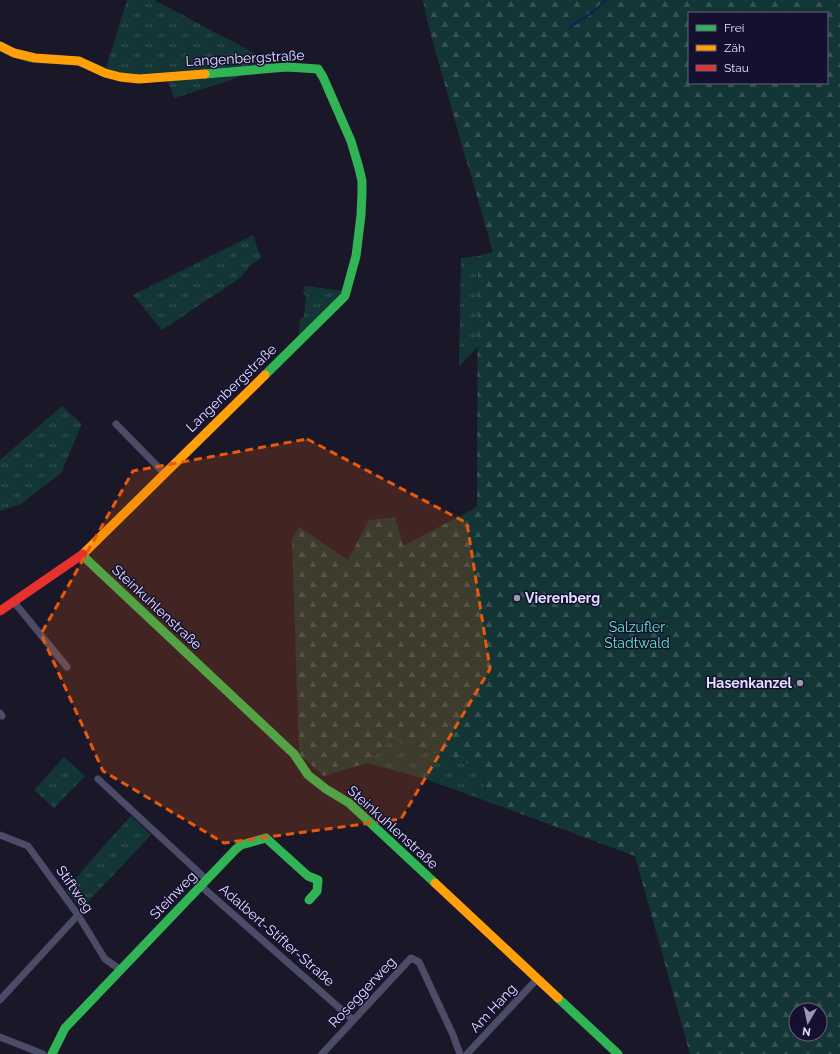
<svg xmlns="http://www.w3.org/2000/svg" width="840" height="1054" font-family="Raleway,sans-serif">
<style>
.grass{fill:url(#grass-tufts)}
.forest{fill:url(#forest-firs);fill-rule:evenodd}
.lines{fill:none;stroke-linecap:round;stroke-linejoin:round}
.stream{stroke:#0b2650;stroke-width:2.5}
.street{stroke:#4c4c69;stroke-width:7}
.fast{stroke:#30b455;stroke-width:9}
.slow{stroke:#ff9f0a;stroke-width:9}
.jam{stroke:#e5322d;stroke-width:9}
.marked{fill:#e8590c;fill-opacity:0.2;stroke:#e8590c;stroke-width:3;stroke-dasharray:8 5;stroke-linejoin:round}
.poi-dot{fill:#9b98b4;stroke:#15102f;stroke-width:1.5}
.labels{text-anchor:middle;stroke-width:3;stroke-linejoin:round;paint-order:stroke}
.street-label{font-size:14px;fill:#e1deff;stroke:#15102f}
.poi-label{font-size:14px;font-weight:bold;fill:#e1deff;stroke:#15102f;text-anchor:start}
.park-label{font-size:14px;fill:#60eac4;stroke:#15102f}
</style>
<defs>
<pattern id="grass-tufts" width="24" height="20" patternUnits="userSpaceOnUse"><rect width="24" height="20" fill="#143535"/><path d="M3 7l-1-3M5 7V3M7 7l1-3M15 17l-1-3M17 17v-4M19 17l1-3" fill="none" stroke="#365253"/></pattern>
<pattern id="forest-firs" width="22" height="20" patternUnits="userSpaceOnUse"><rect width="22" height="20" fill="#143535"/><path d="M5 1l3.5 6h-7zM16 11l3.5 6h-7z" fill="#365253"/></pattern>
</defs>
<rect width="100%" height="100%" fill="#1a1728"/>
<g class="grass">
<path d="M 127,0 L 154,0 L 273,63 L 231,80 L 174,98 L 167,78 L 115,77 L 74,65 L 29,63 L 0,51 L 0,41 L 16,50 L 39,55 L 81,57 L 106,68 Z"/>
<path d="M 253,235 L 261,258 L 252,264 L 240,278 L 162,330 L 133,295 Z"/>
<path d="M 478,256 L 478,347 L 459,366 L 461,258 Z"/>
<path d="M 305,286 L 344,291 L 298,339 L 300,319 L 304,316 L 306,296 L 303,293 Z"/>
<path d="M 62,406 L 82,424 L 61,473 L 21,504 L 0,511 L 0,460 Z"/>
<path d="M 391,740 L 482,768 L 486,801 L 425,779 L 367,763 Z"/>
<path d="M 64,757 L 85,776 L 54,808 L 34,790 Z"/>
<path d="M 131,816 L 151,835 L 81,909 L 66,890 L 100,850 Z"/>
</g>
<path class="forest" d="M 423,0 L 840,0 L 840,1054 L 690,1054 L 635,856 L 486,801 L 482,768 L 391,740 L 367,763 L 324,776 L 299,754 L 292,539 L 299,527 L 348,560 L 369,520 L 395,517 L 403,546 L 477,507 L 478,256 L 493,252 L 468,165 L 466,160 L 429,28 ZM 689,13 L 827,13 L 827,83 L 689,83 ZM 796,1010 L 820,1010 L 820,1034 L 796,1034 Z"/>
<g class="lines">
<path class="stream" d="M 569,28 C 581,19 596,12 606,0"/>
<g class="street">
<path d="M 116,424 L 164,473"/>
<path d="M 14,602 L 67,667"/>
<path d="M 0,713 L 2,716"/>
<path d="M 98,779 L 207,880"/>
<path d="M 0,835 L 28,846 L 78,915 L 105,959 L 121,970"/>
<path d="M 201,886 L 353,1020"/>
<path d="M 0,1000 L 78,915"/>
<path d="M 0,1037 L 43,1054"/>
<path d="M 322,1054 L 411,958 L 419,962 L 453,1035 L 460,1054"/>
<path d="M 467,1054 L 537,979"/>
</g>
<g class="fast">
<path d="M 205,74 L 287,67 L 318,69 L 323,77 L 351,141 L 359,168 L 362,181 L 362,193 L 361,215 L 356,256 L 345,296 L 265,375"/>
<path d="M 82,555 L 294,754 L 308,775 L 326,789 L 349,803 L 435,883"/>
<path d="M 558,998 L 618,1054"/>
<path d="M 52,1054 L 65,1028 L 236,849 L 241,845 L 266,838 L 308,876 L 318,880 L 317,891 L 309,900"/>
</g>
<g class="slow">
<path d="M 0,46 L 14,53 L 35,58 L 79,61 L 105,73 L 120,77 L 139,79 L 205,74"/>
<path d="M 83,554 L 265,375"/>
<path d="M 435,883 L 558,998"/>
</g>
<path class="jam" d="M 0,611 L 83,554"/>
</g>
<path class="marked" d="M 307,439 L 467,523 L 490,669 L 401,819 L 224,843 L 103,771 L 41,634 L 133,471 Z"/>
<g class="poi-dot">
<circle cx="517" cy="598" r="4"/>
<circle cx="800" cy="683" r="4"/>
</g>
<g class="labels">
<g class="street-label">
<text transform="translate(245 58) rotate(-3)" y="5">Langenbergstraße</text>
<text transform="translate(231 388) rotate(-44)" y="5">Langenbergstraße</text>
<text transform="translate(157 607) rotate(43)" y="5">Steinkuhlenstraße</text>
<text transform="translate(393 827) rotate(42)" y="5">Steinkuhlenstraße</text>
<text transform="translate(75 889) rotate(55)" y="5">Stiftweg</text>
<text transform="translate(173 895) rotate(-46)" y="5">Steinweg</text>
<text transform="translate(277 935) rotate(41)" y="5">Adalbert-Stifter-Straße</text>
<text transform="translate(362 992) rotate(-47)" y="5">Roseggerweg</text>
<text transform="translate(493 1008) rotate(-47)" y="5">Am Hang</text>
</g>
<g class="poi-label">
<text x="525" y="603">Vierenberg</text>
<text x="792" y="688" text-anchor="end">Hasenkanzel</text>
</g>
<g class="park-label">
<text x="637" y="632">Salzufler<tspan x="637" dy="16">Stadtwald</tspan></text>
</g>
</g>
<rect x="688" y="12" width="140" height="72" fill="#15102f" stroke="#676282"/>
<rect x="696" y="25" width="20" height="6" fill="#30b455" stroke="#676282"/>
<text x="724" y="32" font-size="12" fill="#e1deff">Frei</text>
<rect x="696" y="45" width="20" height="6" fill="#ff9f0a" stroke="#676282"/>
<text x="724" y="52" font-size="12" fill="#e1deff">Zäh</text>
<rect x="696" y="65" width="20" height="6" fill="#e5322d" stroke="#676282"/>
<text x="724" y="72" font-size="12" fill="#e1deff">Stau</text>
<g transform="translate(808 1022) rotate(189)"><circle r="19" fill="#15102f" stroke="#676282"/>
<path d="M0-3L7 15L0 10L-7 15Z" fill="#9b98b4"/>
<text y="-6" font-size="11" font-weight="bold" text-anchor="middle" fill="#e1deff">N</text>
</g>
</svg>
